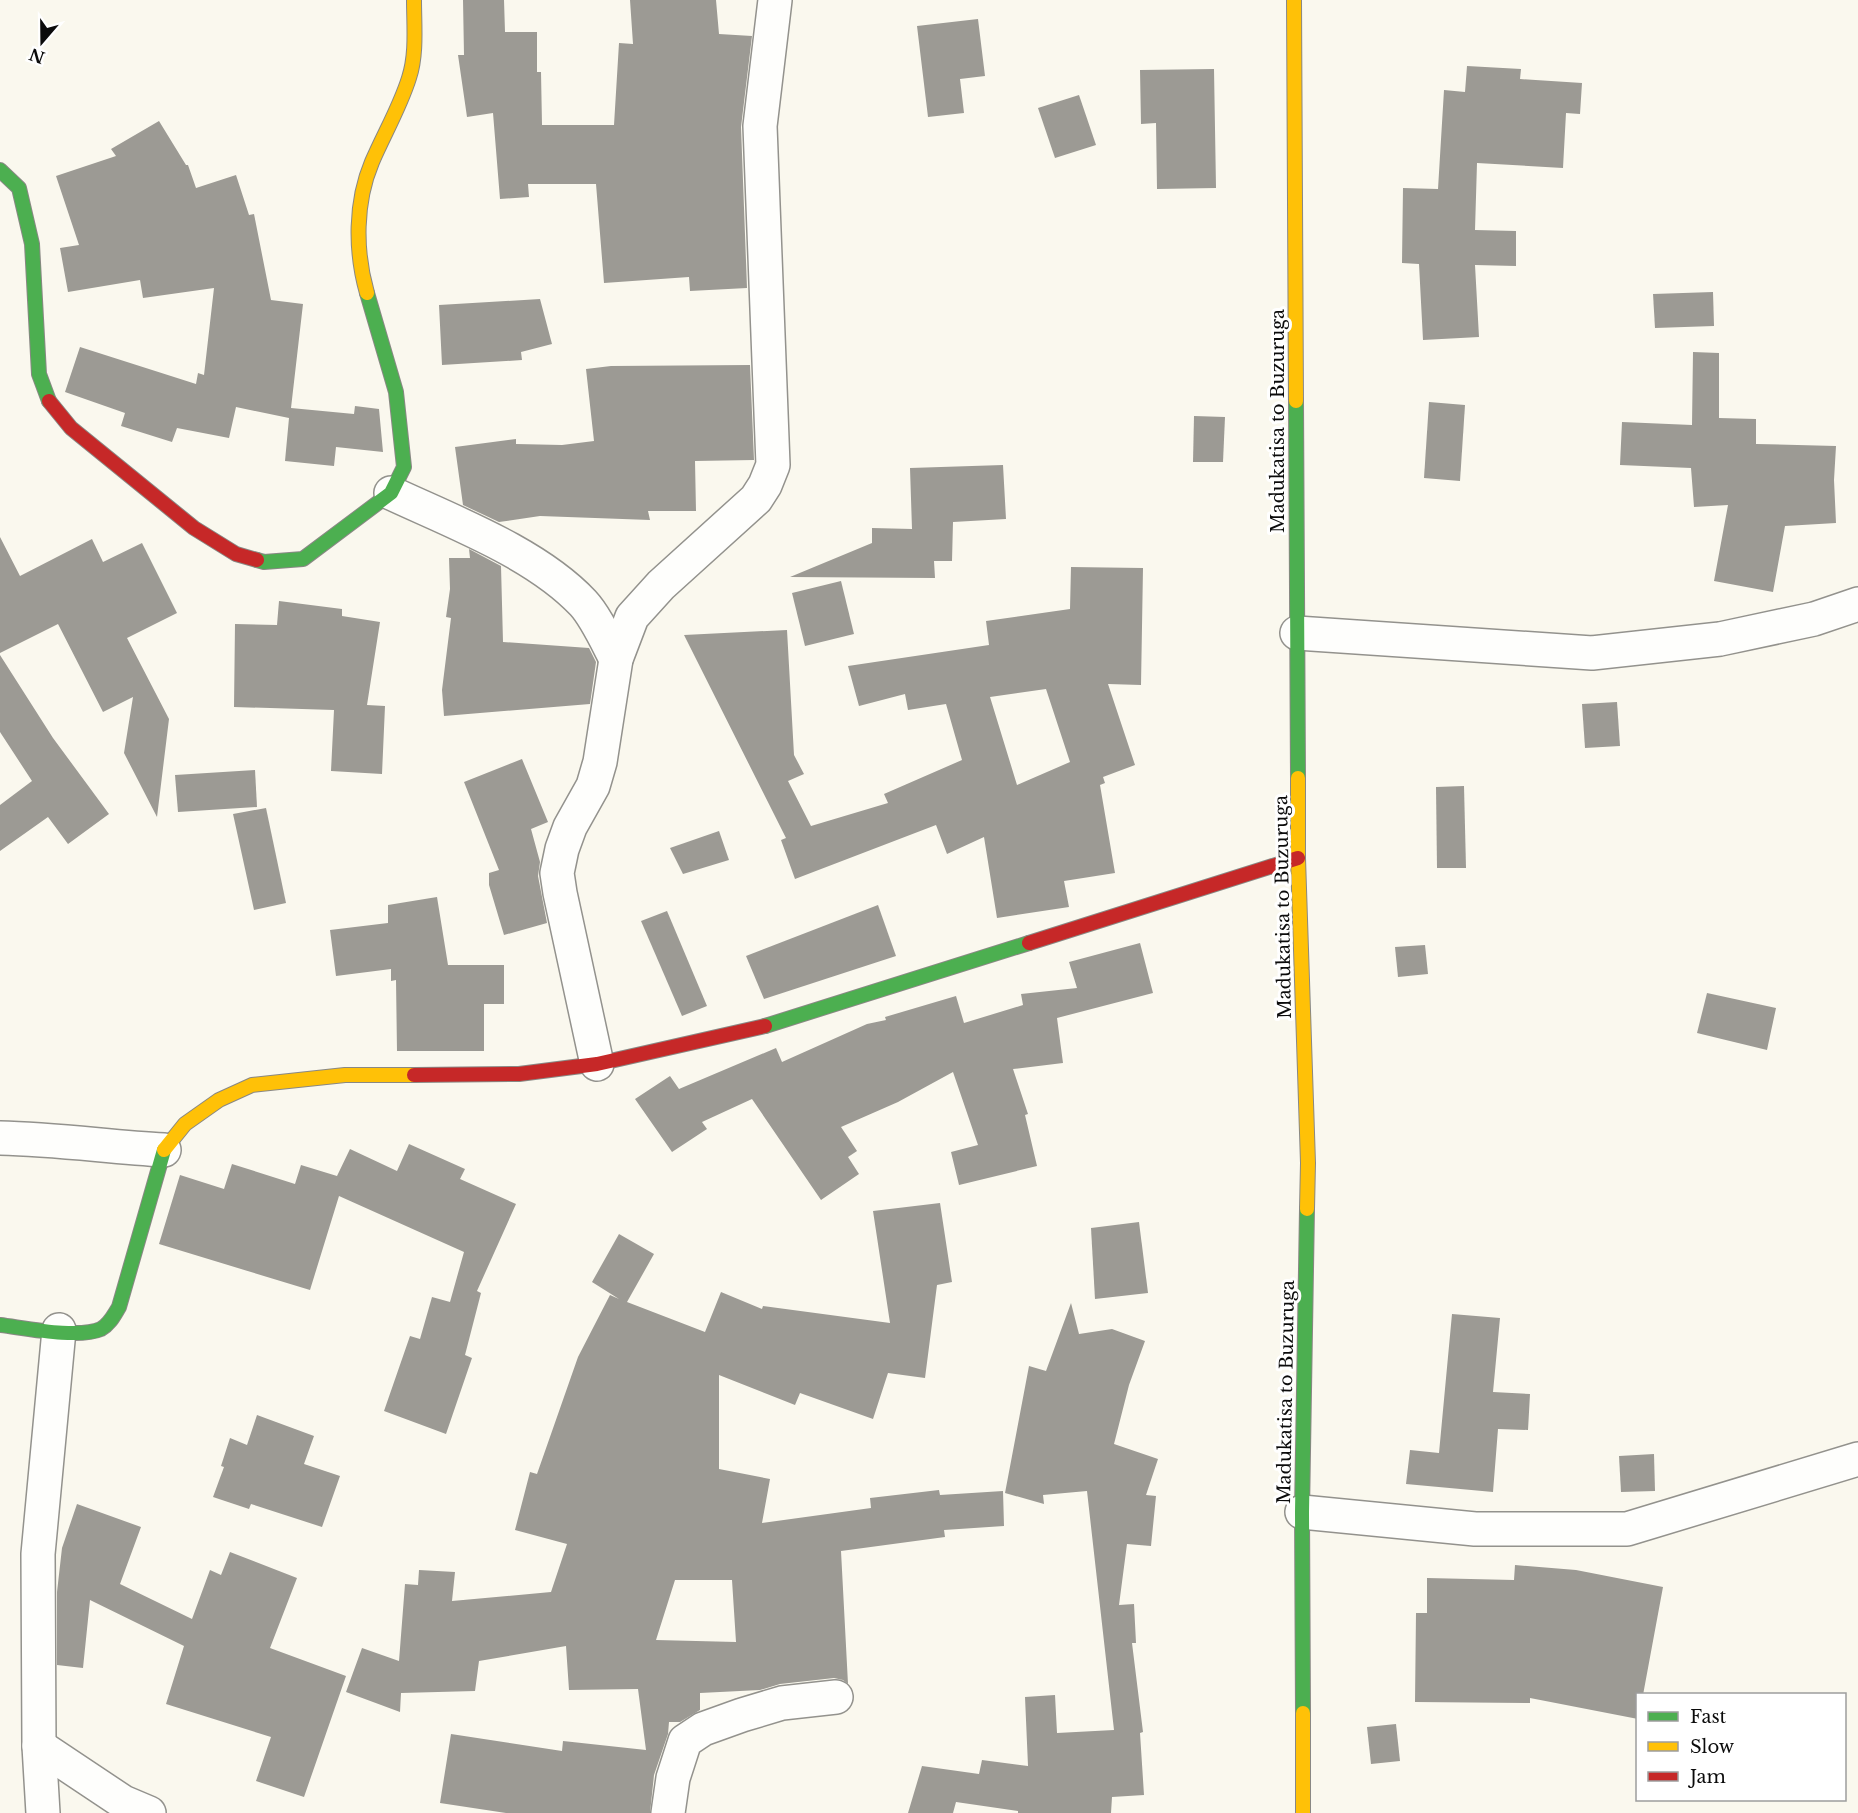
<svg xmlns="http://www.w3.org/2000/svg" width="1858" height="1813" font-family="'Libre Baskerville',serif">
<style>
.building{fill:#9c9a94;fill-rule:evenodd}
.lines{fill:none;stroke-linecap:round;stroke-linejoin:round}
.street-casing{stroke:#93928d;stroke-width:36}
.fast-casing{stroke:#898884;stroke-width:16}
.slow-casing{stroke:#898884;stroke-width:16}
.jam-casing{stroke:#898884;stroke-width:16}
.street{stroke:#fefefc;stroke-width:33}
.fast{stroke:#4caf50;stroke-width:14}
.slow{stroke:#ffc107;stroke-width:14}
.jam{stroke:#c62828;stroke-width:14}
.labels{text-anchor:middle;stroke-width:6;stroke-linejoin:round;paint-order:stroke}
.street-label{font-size:18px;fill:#0b0b0b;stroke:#fff}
</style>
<rect width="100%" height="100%" fill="#faf8ee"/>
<g class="building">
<path d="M 463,0 L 504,0 L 505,32 L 537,32 L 537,72 L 541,72 L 542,125 L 614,125 L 619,43 L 633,44 L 630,0 L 716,0 L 719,34 L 752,36 L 741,127 L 747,288 L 690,291 L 689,277 L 604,283 L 596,184 L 528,184 L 529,197 L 500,199 L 493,113 L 467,117 L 458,55 L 464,55 Z"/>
<path d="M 978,19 L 985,76 L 960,79 L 964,113 L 928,117 L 917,26 Z"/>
<path d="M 1467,66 L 1521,69 L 1520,79 L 1582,83 L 1580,114 L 1566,113 L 1563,168 L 1477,163 L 1475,230 L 1516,231 L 1516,266 L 1475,265 L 1479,337 L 1423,340 L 1419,264 L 1402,263 L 1403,188 L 1438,189 L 1444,90 L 1465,92 Z"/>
<path d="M 1214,69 L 1216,188 L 1157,189 L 1156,123 L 1141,124 L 1140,70 Z"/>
<path d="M 1079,95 L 1096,145 L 1055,158 L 1038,108 Z"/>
<path d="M 159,121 L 186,165 L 188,165 L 196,188 L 236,175 L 249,215 L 254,214 L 271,300 L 303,304 L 291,408 L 354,414 L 355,406 L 379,409 L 383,452 L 336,447 L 334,466 L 285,461 L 289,418 L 236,407 L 229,438 L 177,428 L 172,442 L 121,426 L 125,413 L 65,392 L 80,347 L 196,384 L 198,373 L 204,375 L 214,288 L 143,298 L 140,280 L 68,292 L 60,248 L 79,245 L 56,176 L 116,156 L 111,149 Z"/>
<path d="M 1713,292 L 1714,326 L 1655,328 L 1653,294 Z"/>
<path d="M 540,299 L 552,344 L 521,352 L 522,360 L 442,365 L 439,305 Z"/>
<path d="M 1693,352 L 1719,353 L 1719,418 L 1756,419 L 1756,444 L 1836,446 L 1834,480 L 1836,523 L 1785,526 L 1773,592 L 1714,581 L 1728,505 L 1694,507 L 1691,468 L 1620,465 L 1622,422 L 1692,425 Z"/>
<path d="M 750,365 L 754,460 L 695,461 L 696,511 L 648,511 L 650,520 L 540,516 L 499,522 L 463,505 L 455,447 L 516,439 L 516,444 L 562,445 L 594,441 L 586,369 L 611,366 Z"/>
<path d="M 1429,402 L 1465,405 L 1460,481 L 1424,478 Z"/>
<path d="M 1194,416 L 1225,417 L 1223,462 L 1193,462 Z"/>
<path d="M 1003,465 L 1006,519 L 953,522 L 952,561 L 934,561 L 935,578 L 790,577 L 872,543 L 872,528 L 912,529 L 910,468 Z"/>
<path d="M 0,537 L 20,576 L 92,539 L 103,562 L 142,543 L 177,613 L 127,638 L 169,719 L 157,817 L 124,753 L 133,697 L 103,712 L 58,624 L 0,653 Z"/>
<path d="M 469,549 L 501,566 L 503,642 L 589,648 L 596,662 L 590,704 L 444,716 L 442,690 L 451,618 L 446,617 L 450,589 L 449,558 L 470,558 Z"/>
<path d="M 1071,567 L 1143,568 L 1141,685 L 1108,684 L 1135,765 L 1103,777 L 1105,783 L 1100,785 L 1115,873 L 1064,881 L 1069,907 L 997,918 L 984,837 L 947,854 L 936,825 L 795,879 L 781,840 L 786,838 L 684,635 L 787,630 L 794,755 L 804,774 L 788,781 L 811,826 L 888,803 L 884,794 L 962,760 L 946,704 L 908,710 L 905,694 L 859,706 L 848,666 L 989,645 L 986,621 L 1070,609 ZM 1046,689 L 1070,762 L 1017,785 L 990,697 Z"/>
<path d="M 841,581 L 854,634 L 805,646 L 792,593 Z"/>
<path d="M 279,601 L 342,609 L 342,616 L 380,622 L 367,705 L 385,706 L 382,774 L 331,771 L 334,710 L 234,707 L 235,624 L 277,625 Z"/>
<path d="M 0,655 L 53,738 L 109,814 L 68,844 L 48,817 L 0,851 L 0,805 L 32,781 L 0,732 Z"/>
<path d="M 1617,702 L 1620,746 L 1585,748 L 1582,704 Z"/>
<path d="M 522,759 L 548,822 L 531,829 L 540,862 L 538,876 L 547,923 L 504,935 L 489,885 L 489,873 L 499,870 L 464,782 Z"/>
<path d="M 255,770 L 257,807 L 178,812 L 175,775 Z"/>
<path d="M 1464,786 L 1466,868 L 1437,868 L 1436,787 Z"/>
<path d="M 266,808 L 286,903 L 254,910 L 233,814 Z"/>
<path d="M 719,831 L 729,860 L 683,874 L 670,848 Z"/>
<path d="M 437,897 L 448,965 L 504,965 L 504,1004 L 484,1004 L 484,1051 L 397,1051 L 396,980 L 391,981 L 391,969 L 336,976 L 330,930 L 388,923 L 388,905 Z"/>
<path d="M 878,905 L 896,956 L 764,999 L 746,956 Z"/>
<path d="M 667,911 L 707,1006 L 682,1016 L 641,921 Z"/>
<path d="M 1140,943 L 1153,993 L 1057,1018 L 1063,1063 L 1013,1069 L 1028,1114 L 1025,1115 L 1037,1166 L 959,1185 L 951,1152 L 978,1145 L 953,1072 L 898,1102 L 841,1127 L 857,1151 L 848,1157 L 859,1174 L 821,1200 L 752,1099 L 702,1122 L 707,1129 L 672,1152 L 635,1099 L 670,1076 L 679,1089 L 776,1048 L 782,1062 L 867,1024 L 886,1020 L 885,1017 L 956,996 L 964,1023 L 1023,1005 L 1021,994 L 1077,988 L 1069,962 Z"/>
<path d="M 1425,945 L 1428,974 L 1398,977 L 1395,947 Z"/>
<path d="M 1707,993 L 1776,1008 L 1767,1050 L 1697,1033 Z"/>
<path d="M 409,1144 L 465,1169 L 460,1179 L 516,1204 L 477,1291 L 481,1293 L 465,1355 L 472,1358 L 446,1434 L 384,1411 L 410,1336 L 420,1339 L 432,1297 L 450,1302 L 464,1252 L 339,1196 L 310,1290 L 159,1244 L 180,1175 L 224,1189 L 232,1164 L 295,1184 L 301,1165 L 337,1176 L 350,1149 L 397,1171 Z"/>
<path d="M 940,1203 L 952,1282 L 937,1285 L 925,1378 L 888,1373 L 873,1419 L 800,1393 L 795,1405 L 719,1375 L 719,1469 L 770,1479 L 762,1523 L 871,1508 L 870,1498 L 939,1490 L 940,1495 L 1003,1491 L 1004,1526 L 944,1530 L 945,1537 L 841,1551 L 848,1684 L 843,1680 L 834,1678 L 780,1684 L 760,1690 L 700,1693 L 700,1710 L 680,1722 L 669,1722 L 668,1734 L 654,1775 L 650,1813 L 506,1813 L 440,1803 L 451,1734 L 562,1751 L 563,1741 L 646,1750 L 638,1689 L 569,1690 L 566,1646 L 479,1661 L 475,1691 L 401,1693 L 400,1712 L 346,1692 L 362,1648 L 399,1661 L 405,1584 L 418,1585 L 419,1570 L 455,1572 L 452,1601 L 551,1592 L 567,1544 L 515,1530 L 530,1472 L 537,1474 L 578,1357 L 610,1295 L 619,1299 L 592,1282 L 619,1234 L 654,1254 L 627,1302 L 705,1332 L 721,1292 L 762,1309 L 763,1306 L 890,1323 L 873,1211 ZM 675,1580 L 732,1580 L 736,1642 L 656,1640 Z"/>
<path d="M 1139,1222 L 1148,1293 L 1095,1299 L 1091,1228 Z"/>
<path d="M 1071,1303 L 1079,1334 L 1112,1329 L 1145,1341 L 1129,1385 L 1114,1444 L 1158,1459 L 1146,1495 L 1156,1496 L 1151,1546 L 1127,1544 L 1119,1605 L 1134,1604 L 1136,1643 L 1132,1643 L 1143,1732 L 1140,1733 L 1144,1795 L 1112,1797 L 1111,1813 L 1018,1813 L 1018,1811 L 956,1802 L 953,1813 L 908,1813 L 922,1766 L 979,1774 L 982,1760 L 1028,1766 L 1025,1697 L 1055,1695 L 1057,1733 L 1114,1730 L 1087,1491 L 1043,1495 L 1044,1504 L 1005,1493 L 1029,1366 L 1046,1371 Z"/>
<path d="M 1452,1314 L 1500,1318 L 1493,1392 L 1530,1394 L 1528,1430 L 1498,1429 L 1493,1492 L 1406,1484 L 1410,1450 L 1439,1453 Z"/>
<path d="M 257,1415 L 314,1436 L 304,1464 L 340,1476 L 322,1527 L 251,1504 L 249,1509 L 213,1497 L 224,1467 L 221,1466 L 230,1438 L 247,1445 Z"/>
<path d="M 1654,1454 L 1655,1491 L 1621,1492 L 1619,1456 Z"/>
<path d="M 77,1504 L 141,1527 L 120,1584 L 192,1619 L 210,1570 L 221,1575 L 230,1552 L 297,1578 L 270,1648 L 346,1676 L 304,1797 L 256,1781 L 271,1737 L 166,1704 L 184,1646 L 90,1600 L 83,1668 L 57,1665 L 57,1592 L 62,1548 Z"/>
<path d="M 1515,1565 L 1576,1570 L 1663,1587 L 1643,1695 L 1638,1695 L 1638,1719 L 1530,1698 L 1530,1703 L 1415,1702 L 1416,1613 L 1427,1613 L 1427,1578 L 1514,1580 Z"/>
<path d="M 1396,1724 L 1400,1761 L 1371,1764 L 1367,1727 Z"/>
</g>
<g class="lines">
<g class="street-casing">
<g id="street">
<path d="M 391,493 C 453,522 536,553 583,603 C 596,617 607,642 616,659"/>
<path d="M 1297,633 L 1592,653 L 1720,639 L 1814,619 L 1858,604"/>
<path d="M 597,1064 L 560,893 L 557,873 L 562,849 L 570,827 L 593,786 L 600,762 L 616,659 L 632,617 L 661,585 L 756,499 L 765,485 L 773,465 L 760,126 L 775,0"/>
<path d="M 0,1138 C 55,1139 110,1147 164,1150"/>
<path d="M 1302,1512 L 1475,1529 L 1627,1529 L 1858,1459"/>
<path d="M 39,1746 L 123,1802 L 149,1813"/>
<path d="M 43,1813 L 39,1746 L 38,1554 L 59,1330"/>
<path d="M 668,1813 L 673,1778 L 685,1741 L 703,1729 L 742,1715 L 782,1703 L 836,1697"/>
</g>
</g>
<g class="fast-casing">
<g id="fast">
<path d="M 0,170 L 19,188 L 32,244 L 39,374 L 49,401"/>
<path d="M 1296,401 L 1298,778"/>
<path d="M 257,560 L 264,562 L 303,559 L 391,493 L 404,467 L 396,392 L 367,293"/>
<path d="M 765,1026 L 1029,943"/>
<path d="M 0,1325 C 25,1328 78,1339 101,1329 C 110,1324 114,1315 119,1307 L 164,1150"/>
<path d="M 1303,1713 L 1302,1512 L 1307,1209"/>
</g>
</g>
<g class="slow-casing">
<g id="slow">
<path d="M 1294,0 L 1296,401"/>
<path d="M 367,293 C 355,251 355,202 372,162 C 384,134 400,107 409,78 C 417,54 414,25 414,0"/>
<path d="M 1298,778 L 1298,858 L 1308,1163 L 1307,1209"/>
<path d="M 164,1150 L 185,1124 L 219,1100 L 252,1085 L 345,1075 L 414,1075"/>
<path d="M 1303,1713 L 1303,1813"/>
</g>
</g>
<g class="jam-casing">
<g id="jam">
<path d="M 49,401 L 71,428 L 194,528 L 236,554 L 257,560"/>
<path d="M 1029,943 L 1298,858"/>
<path d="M 414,1075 L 519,1074 L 597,1064 L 765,1026"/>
</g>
</g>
<use href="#street" class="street"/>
<use href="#fast" class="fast"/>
<use href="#slow" class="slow"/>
<use href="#jam" class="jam"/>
</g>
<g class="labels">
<g class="street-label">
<text transform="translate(1278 421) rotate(-90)" y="6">Madukatisa to Buzuruga</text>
<text transform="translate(1283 907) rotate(-91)" y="6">Madukatisa to Buzuruga</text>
<text transform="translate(1286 1392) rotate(-89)" y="6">Madukatisa to Buzuruga</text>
</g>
</g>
<rect x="1636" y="1693" width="210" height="108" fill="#ffffff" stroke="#9d9d9d" stroke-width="1.5"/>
<rect x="1648" y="1712" width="30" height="9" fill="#4caf50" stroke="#9d9d9d" stroke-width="1.5"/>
<text x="1690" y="1723" font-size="18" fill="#0b0b0b">Fast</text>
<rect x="1648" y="1742" width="30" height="9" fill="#ffc107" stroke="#9d9d9d" stroke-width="1.5"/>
<text x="1690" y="1753" font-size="18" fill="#0b0b0b">Slow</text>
<rect x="1648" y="1772" width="30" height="9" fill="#c62828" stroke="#9d9d9d" stroke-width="1.5"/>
<text x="1690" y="1783" font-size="18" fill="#0b0b0b">Jam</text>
<g transform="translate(42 42) rotate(200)" stroke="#ffffff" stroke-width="4.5" paint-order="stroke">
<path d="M0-4.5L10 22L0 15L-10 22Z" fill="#0b0b0b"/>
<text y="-9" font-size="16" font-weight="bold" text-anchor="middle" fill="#0b0b0b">N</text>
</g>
</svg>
